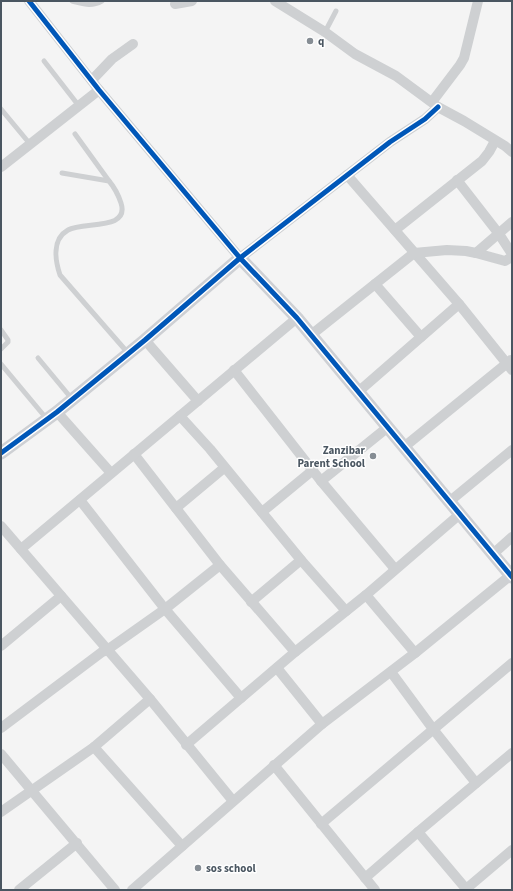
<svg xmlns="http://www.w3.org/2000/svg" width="513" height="891" font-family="'Source Sans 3',sans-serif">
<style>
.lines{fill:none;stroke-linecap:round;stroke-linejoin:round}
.lane{stroke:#ced0d2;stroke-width:5}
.street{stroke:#ced0d2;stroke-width:10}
.secondary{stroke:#ced0d4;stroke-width:13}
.cycleway-casing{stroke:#fff;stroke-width:8}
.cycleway{stroke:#0057b8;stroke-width:5}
.poi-dot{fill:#868d94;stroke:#fff;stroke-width:1.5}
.labels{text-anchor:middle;stroke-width:3;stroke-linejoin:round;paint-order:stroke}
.poi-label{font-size:11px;font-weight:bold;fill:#4a5661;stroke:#fff;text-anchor:start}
</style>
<rect width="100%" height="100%" fill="#f4f4f4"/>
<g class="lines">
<g class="lane">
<path d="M 72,1 C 84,4 91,7 102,1"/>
<path d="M 325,32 L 336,11"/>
<path d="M 44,61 L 79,106"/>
<path d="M 1,109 L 30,144"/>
<path d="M 75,134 L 109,181"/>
<path d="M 62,173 L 109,181 C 115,188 118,194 121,203 C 130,231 83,221 68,230 C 52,239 55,260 60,275 L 128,353"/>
<path d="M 1,330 L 8,340 L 8,342 L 1,349"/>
<path d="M 38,358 L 72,399"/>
<path d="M 1,364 L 46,418"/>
</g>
<g class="street">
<path d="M 29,1 L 99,90 L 240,258 L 390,142 L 425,119 L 438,107"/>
<path d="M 275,1 L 325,32 L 355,54 L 396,76 L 438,107 L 464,121 L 505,146 L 512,152"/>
<path d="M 175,4 L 192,1"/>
<path d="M 92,80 L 112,59 L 133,44"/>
<path d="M 432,102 L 460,65 L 464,58 L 478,1"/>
<path d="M 1,167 L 99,90"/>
<path d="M 347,175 L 459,304 L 512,370"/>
<path d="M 457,180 L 499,234 L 512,254 L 510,258 L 505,261 L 476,253"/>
<path d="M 395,230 L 482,161 L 489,152 L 495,141"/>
<path d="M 375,284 L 421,337"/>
<path d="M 311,335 L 414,253 L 447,250 L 466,251 L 476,253 L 512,222"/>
<path d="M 145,340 L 198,401"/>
<path d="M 234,370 L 321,481 L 395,569"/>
<path d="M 358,392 L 459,304"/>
<path d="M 57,412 L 111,473"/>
<path d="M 180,416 L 210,449 L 301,560 L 346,611"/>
<path d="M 404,447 L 511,360"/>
<path d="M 134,454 L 220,565 L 295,652"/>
<path d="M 321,481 L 388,427"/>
<path d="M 80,500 L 165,609 L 241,698"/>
<path d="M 450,501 L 512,450"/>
<path d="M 176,508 L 224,468"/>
<path d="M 262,512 L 313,470"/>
<path d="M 1,526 L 150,699 L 233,801"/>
<path d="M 21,549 L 297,318"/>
<path d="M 493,554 L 512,537"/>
<path d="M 366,595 L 415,653"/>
<path d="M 251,602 L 301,560"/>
<path d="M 1,646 L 61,596"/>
<path d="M 391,672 L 433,729 L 476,783"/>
<path d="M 322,724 L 415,653 L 511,575"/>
<path d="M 1,728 L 102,652 L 107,650 L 165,609 L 220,565"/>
<path d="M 186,745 L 295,652 L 366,595 L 460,514"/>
<path d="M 94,747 L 182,846"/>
<path d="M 1,754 L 115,890"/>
<path d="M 274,765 L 375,890"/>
<path d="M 1,812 L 94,747 L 150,699"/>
<path d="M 321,824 L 512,663"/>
<path d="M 418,832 L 467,890"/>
<path d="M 365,878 L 418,832 L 512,753"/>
<path d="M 466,889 L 512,850"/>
<path d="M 19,890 L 77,843"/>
<path d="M 132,890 L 322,724 L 277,668"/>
</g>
<path class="secondary" d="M 1,453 L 57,412 L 145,340 L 240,258 L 297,318 L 512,577"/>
<g class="cycleway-casing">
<g id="cycleway">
<path d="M 29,1 L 99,90 L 240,258 L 297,318 L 512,577"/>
<path d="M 1,453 L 57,412 L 145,340 L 240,258 L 390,142 L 425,119 L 438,107"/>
</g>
</g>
<use href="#cycleway" class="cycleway"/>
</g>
<g class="poi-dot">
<circle cx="310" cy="41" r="4"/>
<circle cx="373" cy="456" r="4"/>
<circle cx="198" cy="868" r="4"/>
</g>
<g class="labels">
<g class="poi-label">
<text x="318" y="45">q</text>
<text x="365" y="454" text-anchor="end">Zanzibar<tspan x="365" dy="13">Parent School</tspan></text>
<text x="206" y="872">sos school</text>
</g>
</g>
<rect width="513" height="891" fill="none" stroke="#4a5661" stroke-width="4"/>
</svg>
